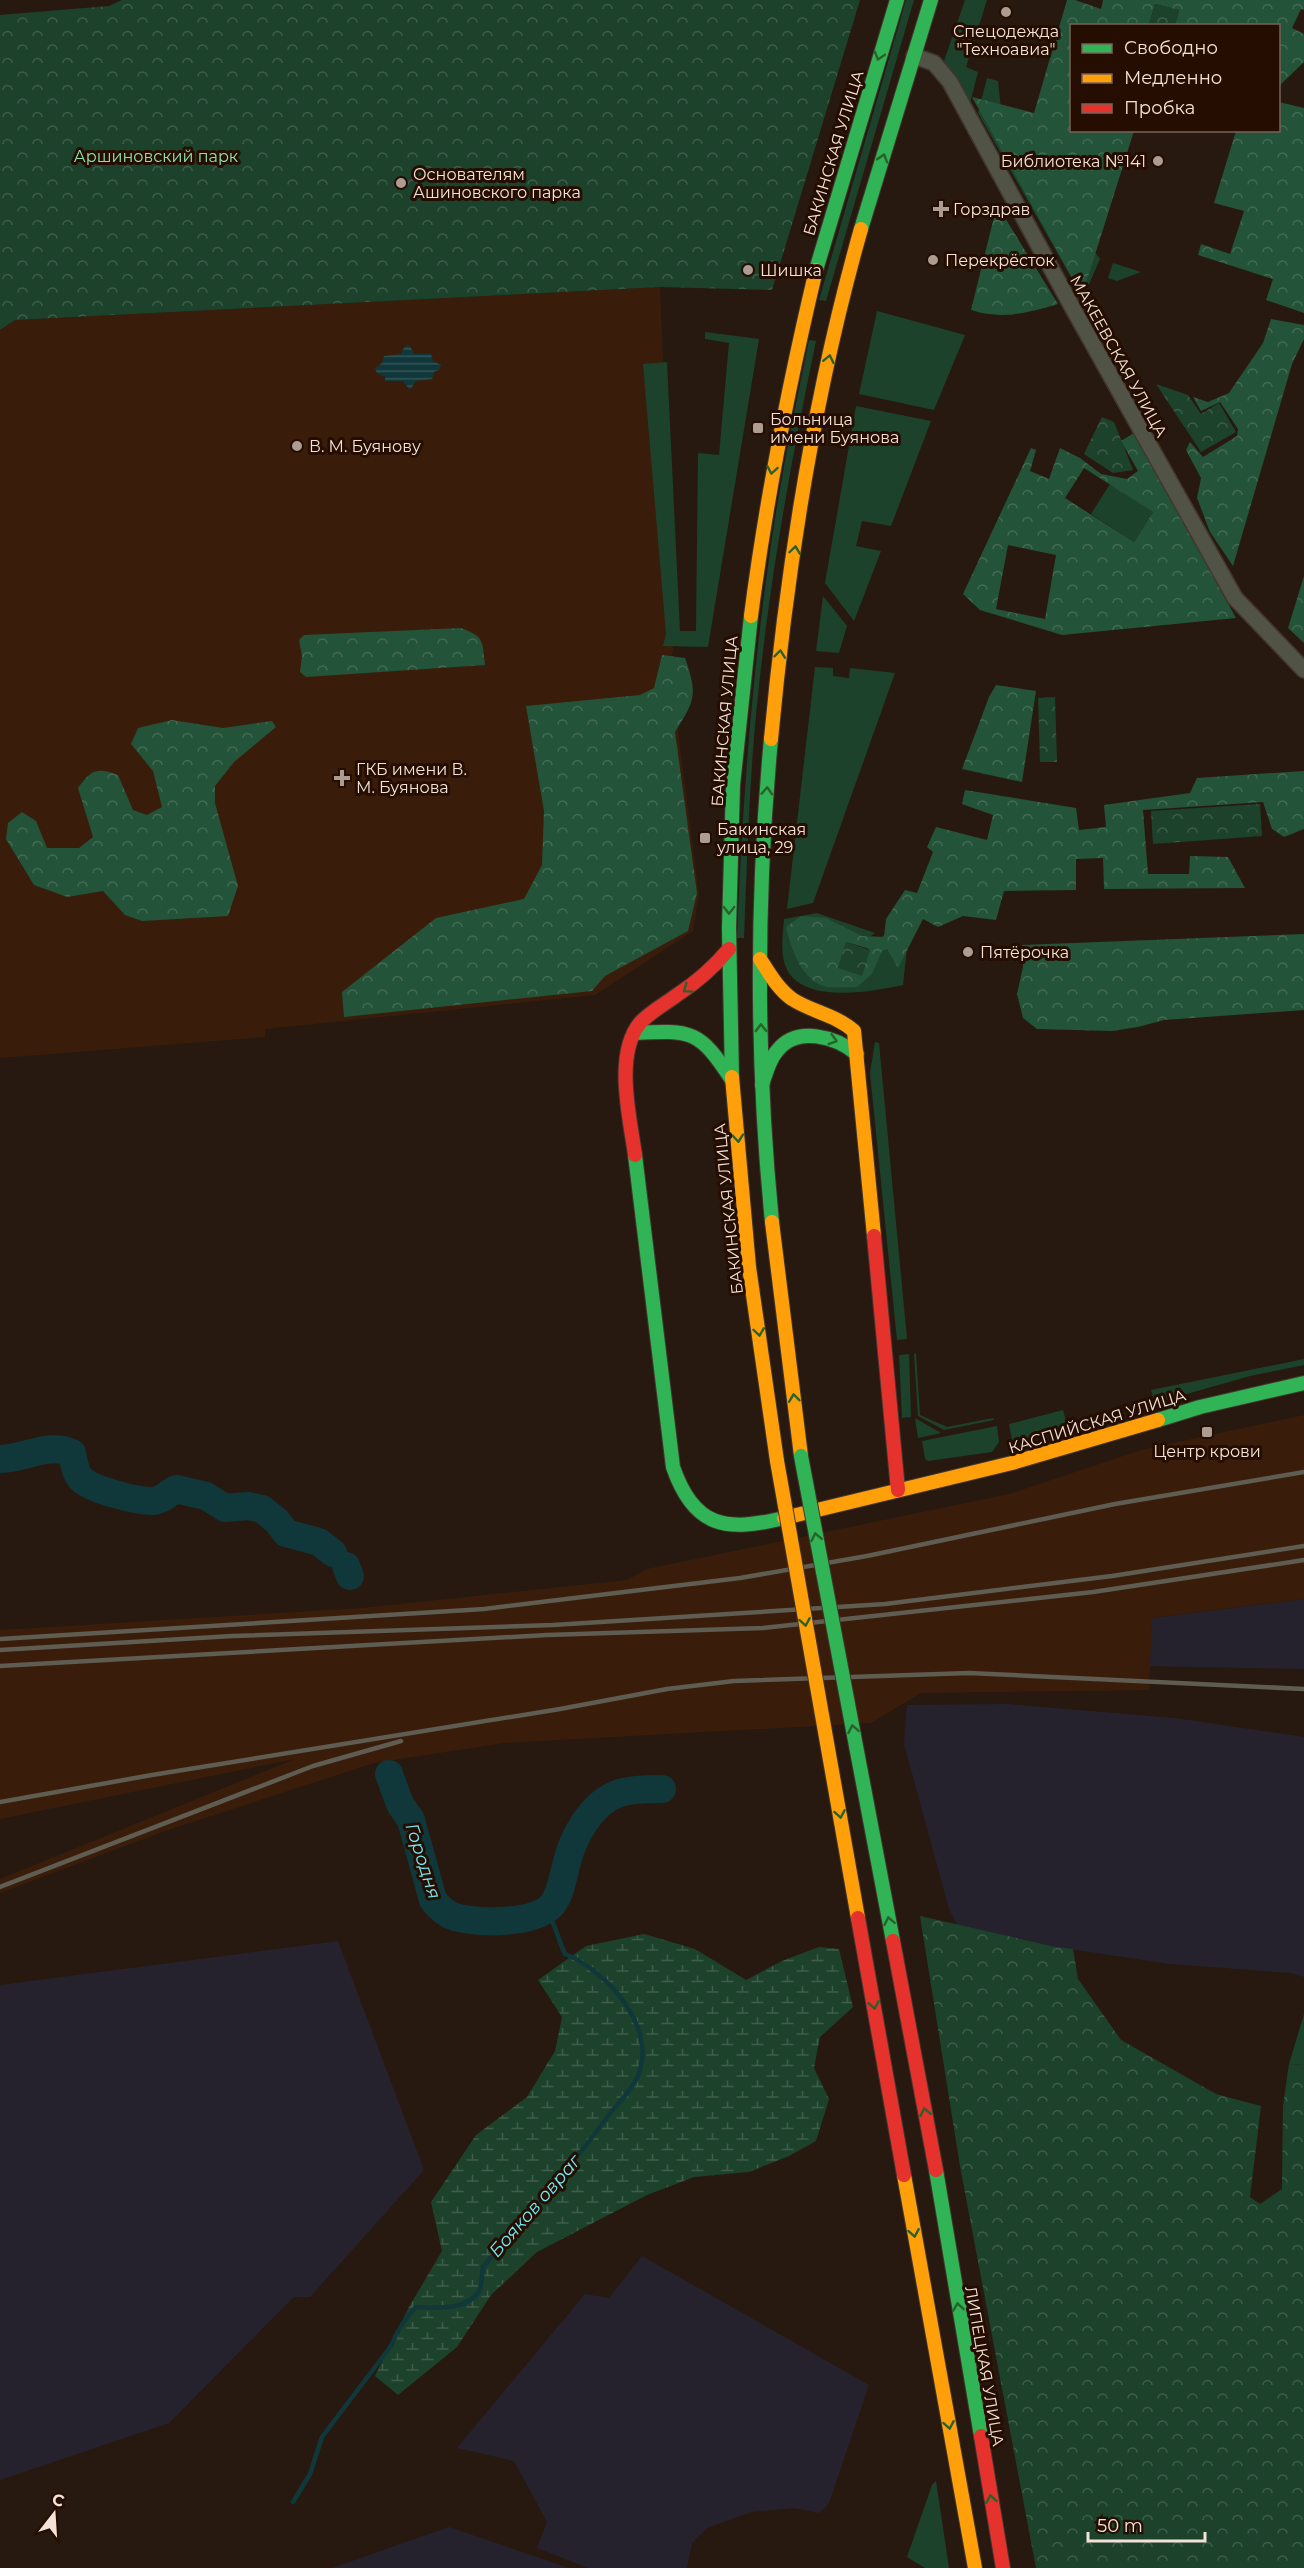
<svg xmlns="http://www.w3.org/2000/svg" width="1304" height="2568" font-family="Montserrat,sans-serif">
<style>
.industrial{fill:#25222e}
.built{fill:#391d0a}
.grass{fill:#1c422c}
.forest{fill:url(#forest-crowns);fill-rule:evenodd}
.wetland{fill:url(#wetland-marsh)}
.park{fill:url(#park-crowns)}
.water{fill:url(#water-rules)}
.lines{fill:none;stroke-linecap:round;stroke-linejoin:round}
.stream{stroke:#10383b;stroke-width:4.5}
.river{stroke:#10383b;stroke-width:28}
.street-casing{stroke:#42362e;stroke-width:18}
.fast-casing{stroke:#42362e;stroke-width:16}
.slow-casing{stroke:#42362e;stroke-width:16}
.jam-casing{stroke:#42362e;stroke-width:16}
.street{stroke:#505346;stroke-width:15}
.fast{stroke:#30b455;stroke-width:14}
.slow{stroke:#ff9f0a;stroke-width:14}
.jam{stroke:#e5322d;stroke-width:14}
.rail{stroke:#5f5c51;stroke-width:4.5}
.fast-bridge-casing{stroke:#42362e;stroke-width:16;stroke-linecap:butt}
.slow-bridge-casing{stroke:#42362e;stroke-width:16;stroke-linecap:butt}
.jam-bridge-casing{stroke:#42362e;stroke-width:16;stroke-linecap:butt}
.fast-bridge{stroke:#30b455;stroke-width:14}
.slow-bridge{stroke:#ff9f0a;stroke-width:14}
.jam-bridge{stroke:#e5322d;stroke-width:14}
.oneway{stroke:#2a612b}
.poi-dot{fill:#ac9c92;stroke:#250e01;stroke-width:2}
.labels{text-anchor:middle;stroke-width:6;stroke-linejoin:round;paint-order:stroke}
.poi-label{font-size:16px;fill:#f4e2d8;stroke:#250e01;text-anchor:start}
.street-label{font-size:16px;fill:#f4e2d8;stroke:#250e01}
.park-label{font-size:16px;fill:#8be1b0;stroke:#250e01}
.water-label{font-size:18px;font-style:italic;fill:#72ebf6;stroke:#250e01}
</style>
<defs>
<pattern id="forest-crowns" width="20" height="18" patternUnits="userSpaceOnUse" patternTransform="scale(1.5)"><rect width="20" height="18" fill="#235338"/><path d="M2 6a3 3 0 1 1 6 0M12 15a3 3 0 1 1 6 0" fill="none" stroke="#446b54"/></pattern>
<pattern id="wetland-marsh" width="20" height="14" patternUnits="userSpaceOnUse" patternTransform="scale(1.5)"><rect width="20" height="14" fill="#1c422c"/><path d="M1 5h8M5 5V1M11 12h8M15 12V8" fill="none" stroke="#3e5d4a"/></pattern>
<pattern id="park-crowns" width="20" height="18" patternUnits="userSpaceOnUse" patternTransform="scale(1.5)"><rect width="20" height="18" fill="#1c422c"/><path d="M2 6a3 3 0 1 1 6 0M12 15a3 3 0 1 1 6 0" fill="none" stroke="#3e5d4a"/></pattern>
<pattern id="water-rules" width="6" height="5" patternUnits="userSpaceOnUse" patternTransform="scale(1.5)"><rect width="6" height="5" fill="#10383b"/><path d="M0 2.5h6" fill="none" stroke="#335457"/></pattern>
</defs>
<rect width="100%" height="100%" fill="#271910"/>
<g class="industrial">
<path d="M 1304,1599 L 1304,1669 L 1149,1666 L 1152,1618 Z"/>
<path d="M 1007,1704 L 1175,1718 L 1304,1737 L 1304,1977 L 1291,1973 L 1170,1964 L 1056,1947 L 957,1925 L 949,1909 L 904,1744 L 907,1705 Z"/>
<path d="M 338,1941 L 424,2170 L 310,2297 L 294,2297 L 169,2423 L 0,2480 L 0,1985 Z"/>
<path d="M 642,2256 L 869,2385 L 829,2503 L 820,2513 L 794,2508 L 751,2512 L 707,2528 L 692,2543 L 687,2568 L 588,2568 L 537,2548 L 547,2522 L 514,2461 L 457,2448 L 585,2294 L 609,2298 Z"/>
<path d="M 449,2527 L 569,2568 L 332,2568 Z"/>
</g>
<g class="built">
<path d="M 660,287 L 674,630 L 673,650 L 669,662 L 699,894 L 693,931 L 595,995 L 265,1029 L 265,1037 L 0,1058 L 0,330 L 15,320 Z"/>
<path d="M 1304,1415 L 1304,1599 L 1152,1618 L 1149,1690 L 921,1693 L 871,1723 L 504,1743 L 374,1763 L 165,1831 L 0,1893 L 0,1879 L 295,1759 L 0,1819 L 0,1630 L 362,1608 L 627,1580 L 647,1569 L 1009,1494 L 1141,1450 Z"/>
</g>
<g class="grass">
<path d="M 906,0 L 914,0 L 826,301 L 819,300 Z"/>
<path d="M 965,0 L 987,0 L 966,67 L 978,72 L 969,107 L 944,61 Z"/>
<path d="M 987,78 L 998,81 L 1003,128 L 1100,259 L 1083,298 L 978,113 Z"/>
<path d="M 1113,263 L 1141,272 L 1117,281 L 1108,278 Z"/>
<path d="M 877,311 L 965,335 L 934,410 L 859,394 Z"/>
<path d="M 705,332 L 759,339 L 708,647 L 663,646 L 666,634 L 643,364 L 667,362 L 680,631 L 696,631 L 698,453 L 719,455 L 729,343 L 705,339 Z"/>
<path d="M 809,340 L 816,341 C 790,465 768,589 756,715 C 749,789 747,863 744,938 L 737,938 C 742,811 751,685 769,559 C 779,485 794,413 809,340 Z"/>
<path d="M 856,406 L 931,421 L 891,526 L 862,521 L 856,546 L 881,551 L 854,621 L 825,583 Z"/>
<path d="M 1110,484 L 1153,512 L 1134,542 L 1091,514 Z"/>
<path d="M 823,596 L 847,626 L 839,653 L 816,651 Z"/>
<path d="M 815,667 L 833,668 L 833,676 L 849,678 L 850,668 L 895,673 L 813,903 L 787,909 Z"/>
<path d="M 817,913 L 875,933 L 858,945 L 846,942 L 862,976 L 870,950 L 867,948 L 887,933 L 908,939 L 903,985 C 871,992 799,1005 785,965 C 780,950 783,934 784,919 Z"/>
<path d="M 875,1042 L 879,1043 L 907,1339 L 897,1340 L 870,1073 Z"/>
<path d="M 916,1353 L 920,1415 L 947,1427 L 993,1418 L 994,1420 L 944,1430 L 918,1416 L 914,1354 Z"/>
<path d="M 909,1354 L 911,1417 L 902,1418 L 899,1355 Z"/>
<path d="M 1304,1359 L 1304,1365 L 1250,1376 L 1155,1403 L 1151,1390 Z"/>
<path d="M 1063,1410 L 1068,1429 L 1020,1443 L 1012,1440 L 1009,1424 Z"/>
<path d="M 915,1418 L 941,1433 L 918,1438 Z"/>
<path d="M 997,1426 L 999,1442 L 992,1452 L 928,1461 L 925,1459 L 922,1441 Z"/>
<path d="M 1304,2014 L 1304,2065 L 1289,2064 Z"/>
<path d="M 936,2481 L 949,2568 L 925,2568 L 907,2557 L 932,2485 Z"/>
</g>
<g class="forest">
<path d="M 1067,0 L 1075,0 L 1101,9 L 1103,0 L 1304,0 L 1304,10 L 1301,9 L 1292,28 L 1304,34 L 1304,62 L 1279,86 L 1278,26 L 1175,25 L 1179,10 L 1155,4 L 1149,25 L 1072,26 L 1072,130 L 1134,131 L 1082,296 L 972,97 L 1034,113 Z"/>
<path d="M 1279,102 L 1304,108 L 1304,313 L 1266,300 L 1273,279 L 1198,255 L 1201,244 L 1230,254 L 1244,211 L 1214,203 L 1236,131 L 1278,130 Z"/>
<path d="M 997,205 L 1058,304 C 1027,313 1002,320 971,310 Z"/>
<path d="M 1271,319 L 1304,325 L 1304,339 L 1292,364 L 1233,566 L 1210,532 L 1197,498 L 1201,478 L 1186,450 L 1190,442 L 1203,457 L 1237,436 L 1238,429 L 1220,402 L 1201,411 L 1193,397 L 1208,402 L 1229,393 L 1263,343 Z"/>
<path d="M 1134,433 L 1236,618 L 1062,635 L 980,610 L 963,594 L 1031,448 L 1036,450 L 1030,471 L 1049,479 L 1060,448 L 1080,458 L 1101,474 L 1127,479 L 1138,471 L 1121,441 ZM 1084,468 L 1153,512 L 1134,542 L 1065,498 ZM 1008,545 L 1056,555 L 1045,619 L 996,609 Z"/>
<path d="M 1304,576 L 1304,643 L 1288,628 Z"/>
<path d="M 461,628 C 485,637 482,641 485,665 L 306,677 L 300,672 L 302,656 L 299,640 L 304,635 Z"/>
<path d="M 662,655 L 685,658 C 698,695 695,700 675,732 L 697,893 L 688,931 L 605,976 L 592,991 L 344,1017 L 342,992 L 436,918 L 524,899 L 542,865 L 544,811 L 526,706 L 640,695 L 654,688 Z"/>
<path d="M 996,685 L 1036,691 L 1022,782 L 962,769 L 989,697 Z"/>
<path d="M 172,720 L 223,728 L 272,721 L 276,727 L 234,762 L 215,786 L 215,803 L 238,886 L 228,916 L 142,921 L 125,915 L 103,891 L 67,897 L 34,885 L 6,839 L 8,823 L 22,812 L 36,821 L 47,848 L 79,848 L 93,837 L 78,788 C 91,770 97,767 118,775 L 133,810 L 147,815 L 162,807 L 153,771 L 131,744 L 138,728 Z"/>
<path d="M 1304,771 L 1304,829 L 1284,837 L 1272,829 L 1263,802 L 1143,810 L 1148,874 L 1189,874 L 1190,856 L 1228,857 L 1245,888 L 1104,889 L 1103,858 L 1076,859 L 1076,890 L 1004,891 L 996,920 L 963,916 L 938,927 L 923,919 L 898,968 L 887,949 L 882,951 L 872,974 L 857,987 C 847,987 837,988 828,987 C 802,983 791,948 786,927 L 801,916 L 826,918 L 862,936 L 884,937 L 886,919 L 905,890 L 917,893 L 933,852 L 927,847 L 936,827 L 987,840 L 993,815 L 962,804 L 965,790 L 1076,808 L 1079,830 L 1106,827 L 1104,805 L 1190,793 L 1197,778 ZM 846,942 L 870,949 L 838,968 Z"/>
<path d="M 1304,934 L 1304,1010 L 1164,1020 L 1138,1027 L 1112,1031 L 1037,1029 L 1023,1018 L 1017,994 L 1023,967 L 1022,945 Z"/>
</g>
<path class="wetland" d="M 644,1934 L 695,1949 L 746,1980 L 782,1961 L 819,1947 L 839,1949 L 853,2007 L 820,2037 L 814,2068 L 829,2099 L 816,2141 L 789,2156 L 749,2172 L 694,2177 L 647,2195 L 537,2252 L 491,2295 L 457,2347 L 398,2395 L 375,2376 L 409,2307 L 442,2251 L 431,2202 L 476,2135 L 527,2097 L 555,2051 L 562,2017 L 538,1980 L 586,1946 Z"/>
<g class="park">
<path d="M 122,0 L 860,0 L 772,290 L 660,287 L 15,320 L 0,330 L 0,15 L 109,6 Z"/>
<path d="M 1155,4 L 1179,10 L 1175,25 L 1149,25 Z"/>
<path d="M 1156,384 L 1188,395 L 1201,414 L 1219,403 L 1236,432 L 1201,452 Z"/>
<path d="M 1102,417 L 1114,422 L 1133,470 L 1113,473 L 1084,454 Z"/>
<path d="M 1055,697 L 1057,762 L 1040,762 L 1038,698 Z"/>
<path d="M 1260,804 L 1262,836 L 1153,844 L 1151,811 Z"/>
<path d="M 846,942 L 870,950 L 862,976 L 838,968 Z"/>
<path d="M 920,1916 L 1056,1947 L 1073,1949 L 1078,1979 L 1121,2040 L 1216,2094 L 1261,2106 L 1250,2197 L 1260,2204 L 1282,2189 L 1283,2106 L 1289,2064 L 1304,2065 L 1304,2568 L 1036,2568 L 960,2166 Z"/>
</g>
<path class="water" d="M 407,345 L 410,346 L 414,354 L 431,354 L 433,361 L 441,365 L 439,370 L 434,372 L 432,379 L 416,381 L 410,390 L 403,381 L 385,381 L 385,377 L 377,373 L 375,368 L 382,363 L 384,356 L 401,354 L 403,349 Z"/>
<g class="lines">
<path class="stream" d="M 293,2502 L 310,2474 L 322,2437 L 391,2346 C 397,2331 405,2318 416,2307 C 436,2308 467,2311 479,2291 C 482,2285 482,2274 483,2267 C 525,2217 570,2169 608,2116 C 617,2104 632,2090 638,2076 C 658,2027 607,1971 565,1954 C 558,1939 555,1923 546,1909"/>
<g class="river">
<path d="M 0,1459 C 24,1459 48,1442 72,1453 C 74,1462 75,1473 81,1479 C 92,1490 137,1501 152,1501 C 162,1501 168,1493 176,1489 L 206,1496 L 225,1508 L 248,1506 L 262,1509 L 277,1521 L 286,1533 L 319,1542 L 333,1553"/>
<path d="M 346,1566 L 350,1576"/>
<path d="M 389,1774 L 400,1804 L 411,1820 L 433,1900 C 439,1908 446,1914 455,1917 C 478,1923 534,1925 552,1905 C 561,1894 563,1876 567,1862 C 573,1837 591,1804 617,1794 C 630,1789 648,1789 662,1789"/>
</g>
<g class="street-casing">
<path id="street" d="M 914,56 L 934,63 L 950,82 L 1071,305 L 1235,598 L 1304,670"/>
</g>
<g class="fast-casing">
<g id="fast">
<path d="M 861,229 L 931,0"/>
<path d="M 816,270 L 897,0"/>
<path d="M 771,739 C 756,900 756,1061 772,1222"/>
<path d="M 634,1033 C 693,1030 699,1030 732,1080"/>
<path d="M 732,1077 L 729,928 L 733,785 L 751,616"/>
<path d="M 762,1085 C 766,1073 769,1060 777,1051 C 797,1025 836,1037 857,1054"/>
<path d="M 635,1155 L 673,1467 C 694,1528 726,1532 784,1518"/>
<path d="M 1158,1420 L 1200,1407 L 1304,1383"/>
<path d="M 936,2170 L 981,2436"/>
</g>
</g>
<g class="slow-casing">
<g id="slow">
<path d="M 751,616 C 766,499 789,384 816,270"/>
<path d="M 771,739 C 787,568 814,394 861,229"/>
<path d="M 760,959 C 769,973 778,989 792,999 C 812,1012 836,1015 854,1031 L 874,1236"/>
<path d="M 732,1077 L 749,1267 L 777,1461"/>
<path d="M 772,1222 L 801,1456"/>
<path d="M 784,1518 L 1012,1463 L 1158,1420"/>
<path d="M 904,2175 L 975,2568"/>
</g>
</g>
<g class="jam-casing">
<g id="jam">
<path d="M 635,1155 C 630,1118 614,1055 640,1023 C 650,1012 665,1004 677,995 C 697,982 714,967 729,949"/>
<path d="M 874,1236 L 898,1490"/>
<path d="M 981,2436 L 1003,2568"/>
</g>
</g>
<use href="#street" class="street"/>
<use href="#fast" class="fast"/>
<use href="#slow" class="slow"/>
<use href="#jam" class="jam"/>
<g class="rail">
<path d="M 0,1639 L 484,1609 L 740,1578 L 867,1556 L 1115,1504 L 1304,1472"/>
<path d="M 0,1650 L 232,1636 L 553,1625 L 885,1604 L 1112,1576 L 1304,1546"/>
<path d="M 0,1666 L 547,1635 L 763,1628 L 1093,1592 L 1304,1560"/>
<path d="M 0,1802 L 152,1775 L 560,1709 L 667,1689 L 734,1681 L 969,1673 L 1304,1689"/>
<path d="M 0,1887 L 313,1766 L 401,1741"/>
</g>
<g class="fast-bridge-casing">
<path id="fast-bridge" d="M 801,1456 L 893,1941"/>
</g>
<g class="slow-bridge-casing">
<path id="slow-bridge" d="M 777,1461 L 858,1918"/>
</g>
<g class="jam-bridge-casing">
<g id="jam-bridge">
<path d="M 858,1918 L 904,2175"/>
<path d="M 893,1941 L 936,2170"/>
</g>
</g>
<use href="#fast-bridge" class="fast-bridge"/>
<use href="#slow-bridge" class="slow-bridge"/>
<use href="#jam-bridge" class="jam-bridge"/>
</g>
<defs><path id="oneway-chevron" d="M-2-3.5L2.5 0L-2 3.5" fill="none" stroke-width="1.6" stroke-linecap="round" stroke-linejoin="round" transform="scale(1.5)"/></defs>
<g class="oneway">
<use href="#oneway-chevron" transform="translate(879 56) rotate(107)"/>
<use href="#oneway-chevron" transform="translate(883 158) rotate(-73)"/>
<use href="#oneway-chevron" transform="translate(829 359) rotate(-78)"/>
<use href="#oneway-chevron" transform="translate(772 470) rotate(100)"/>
<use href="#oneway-chevron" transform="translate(795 550) rotate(-82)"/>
<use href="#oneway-chevron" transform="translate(780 654) rotate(-83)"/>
<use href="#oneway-chevron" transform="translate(767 791) rotate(-87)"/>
<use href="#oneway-chevron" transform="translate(729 910) rotate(91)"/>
<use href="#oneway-chevron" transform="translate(687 989) rotate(145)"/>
<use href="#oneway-chevron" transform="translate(761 1028) rotate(-91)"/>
<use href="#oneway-chevron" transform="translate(833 1040) rotate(16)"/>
<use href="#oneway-chevron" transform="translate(738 1138) rotate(85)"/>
<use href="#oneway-chevron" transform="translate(759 1332) rotate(82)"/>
<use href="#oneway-chevron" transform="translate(794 1398) rotate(-97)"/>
<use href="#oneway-chevron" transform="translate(816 1537) rotate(-101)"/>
<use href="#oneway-chevron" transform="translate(805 1622) rotate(80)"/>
<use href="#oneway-chevron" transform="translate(853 1729) rotate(-101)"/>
<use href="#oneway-chevron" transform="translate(840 1814) rotate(80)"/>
<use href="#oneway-chevron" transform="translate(889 1921) rotate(-101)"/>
<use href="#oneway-chevron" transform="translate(874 2005) rotate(80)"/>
<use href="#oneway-chevron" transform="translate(925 2112) rotate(-101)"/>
<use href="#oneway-chevron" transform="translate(914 2233) rotate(80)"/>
<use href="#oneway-chevron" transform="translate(958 2307) rotate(-99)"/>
<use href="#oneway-chevron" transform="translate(949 2425) rotate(80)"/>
<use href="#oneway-chevron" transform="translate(991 2499) rotate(-100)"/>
</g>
<g class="poi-dot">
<circle cx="1006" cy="12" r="6"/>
<circle cx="1158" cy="161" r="6"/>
<circle cx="401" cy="183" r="6"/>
<path d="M938 200h6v6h6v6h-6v6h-6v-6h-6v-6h6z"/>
<circle cx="933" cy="260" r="6"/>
<circle cx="748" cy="270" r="6"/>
<rect x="752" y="422" width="12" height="12" rx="3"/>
<circle cx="297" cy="446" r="6"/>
<path d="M339 769h6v6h6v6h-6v6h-6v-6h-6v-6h6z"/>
<rect x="699" y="832" width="12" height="12" rx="3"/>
<circle cx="968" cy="952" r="6"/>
<rect x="1201" y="1426" width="12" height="12" rx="3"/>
</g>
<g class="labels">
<g class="poi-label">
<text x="1006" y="37" text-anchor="middle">Спецодежда<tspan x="1006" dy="18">"Техноавиа"</tspan></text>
<text x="1146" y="167" text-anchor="end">Библиотека №141</text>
<text x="413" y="180">Основателям<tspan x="413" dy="18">Ашиновского парка</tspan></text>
<text x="953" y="215">Горздрав</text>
<text x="945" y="266">Перекрёсток</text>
<text x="760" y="276">Шишка</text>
<text x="770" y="425">Больница<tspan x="770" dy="18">имени Буянова</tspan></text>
<text x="309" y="452">В. М. Буянову</text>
<text x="356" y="775">ГКБ имени В.<tspan x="356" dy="18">М. Буянова</tspan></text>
<text x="717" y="835">Бакинская<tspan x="717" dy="18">улица, 29</tspan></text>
<text x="980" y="958">Пятёрочка</text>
<text x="1207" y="1457" text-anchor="middle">Центр крови</text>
</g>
<g class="street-label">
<text transform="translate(833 153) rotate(-73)" y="6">БАКИНСКАЯ УЛИЦА</text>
<text transform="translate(1119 356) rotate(61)" y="6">МАКЕЕВСКАЯ УЛИЦА</text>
<text transform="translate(724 721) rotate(-85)" y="6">БАКИНСКАЯ УЛИЦА</text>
<text transform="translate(728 1209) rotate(-96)" y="6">БАКИНСКАЯ УЛИЦА</text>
<text transform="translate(1097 1421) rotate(-17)" y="6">КАСПИЙСКАЯ УЛИЦА</text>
<text transform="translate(985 2366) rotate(80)" y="6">ЛИПЕЦКАЯ УЛИЦА</text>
</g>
<g class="park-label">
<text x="156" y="162">Аршиновский парк</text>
</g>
<g class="water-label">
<text transform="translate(423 1861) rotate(72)" y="6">Городня</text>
<text transform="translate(535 2206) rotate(-49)" y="6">Бояков овраг</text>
</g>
</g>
<rect x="1070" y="24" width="210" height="108" fill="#250e01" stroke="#786357" stroke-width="1.5"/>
<rect x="1082" y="44" width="30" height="9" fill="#30b455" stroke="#786357" stroke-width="1.5"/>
<text x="1124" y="54" font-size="18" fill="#f4e2d8">Свободно</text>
<rect x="1082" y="74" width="30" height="9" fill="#ff9f0a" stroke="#786357" stroke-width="1.5"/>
<text x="1124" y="84" font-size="18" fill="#f4e2d8">Медленно</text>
<rect x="1082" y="104" width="30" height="9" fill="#e5322d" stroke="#786357" stroke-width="1.5"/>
<text x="1124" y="114" font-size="18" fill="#f4e2d8">Пробка</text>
<g transform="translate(54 2514) rotate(17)" stroke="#250e01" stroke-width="4.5" paint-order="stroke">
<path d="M0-4.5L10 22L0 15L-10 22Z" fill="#f4e2d8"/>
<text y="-9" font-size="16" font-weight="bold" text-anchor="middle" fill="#f4e2d8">С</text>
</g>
<path d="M1088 2532v9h117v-9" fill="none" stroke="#f4e2d8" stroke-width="3"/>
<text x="1097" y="2532" font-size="18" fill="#f4e2d8" stroke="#250e01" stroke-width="4.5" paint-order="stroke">50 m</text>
</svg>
